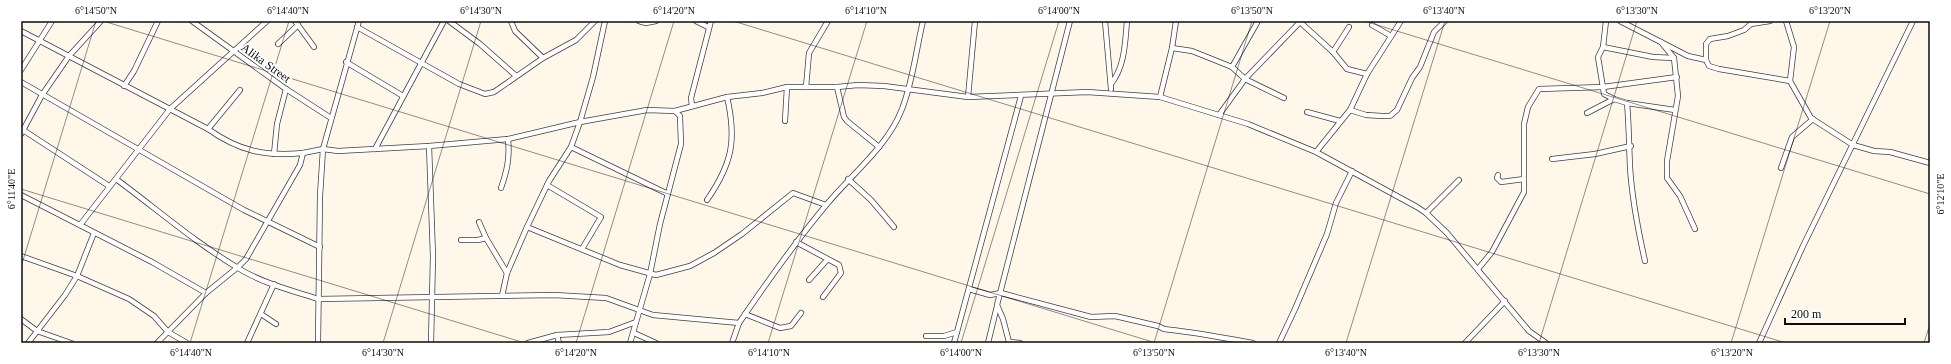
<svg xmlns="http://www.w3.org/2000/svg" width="1951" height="364" font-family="'Times New Roman',serif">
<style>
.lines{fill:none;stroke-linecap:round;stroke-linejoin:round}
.minor-casing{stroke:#3f3f3f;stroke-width:6}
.minor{stroke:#fff;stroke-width:4.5}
.ticks{fill:none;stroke:#0c0c0c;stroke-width:1;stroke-opacity:0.45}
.labels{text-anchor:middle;stroke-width:4;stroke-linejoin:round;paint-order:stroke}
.street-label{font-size:12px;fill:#0c0c0c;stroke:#fff}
.neatline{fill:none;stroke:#0c0c0c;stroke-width:1.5}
.ticks-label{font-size:10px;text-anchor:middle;fill:#0c0c0c}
</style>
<rect width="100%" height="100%" fill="#fff8ea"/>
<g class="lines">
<g class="minor-casing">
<g id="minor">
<path d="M 192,21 L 286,89 L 331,118"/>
<path d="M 295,21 L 314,47"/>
<path d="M 449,21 L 480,44 L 515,75"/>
<path d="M 511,21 L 515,31 L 543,58"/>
<path d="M 639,21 L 646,23 L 656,21"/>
<path d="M 696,21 L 708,27"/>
<path d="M 1105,21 L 1111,89"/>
<path d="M 1606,21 L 1603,47 L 1598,57 L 1604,94 L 1614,99"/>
<path d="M 1620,21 L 1688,56 L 1706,60 L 1709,66 L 1719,69 L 1790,81 L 1811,118 L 1853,145 L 1874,151 L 1890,152 L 1930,163"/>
<path d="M 1786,21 L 1794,47 L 1790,81"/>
<path d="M 1300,22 L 1333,52 L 1347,69 L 1367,74"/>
<path d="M 1372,25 L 1391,36"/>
<path d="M 357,27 L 459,84 L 485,94 L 494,92 L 543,58 L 576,40 L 595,21"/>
<path d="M 21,31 L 208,129 C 239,151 266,157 303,153"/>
<path d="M 1661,42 L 1674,58"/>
<path d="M 278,44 L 298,25"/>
<path d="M 1603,47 L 1653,57 L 1674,58 L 1678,96 L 1667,161 L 1667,178 L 1680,196 L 1695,229"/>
<path d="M 1172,48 L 1192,51 L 1232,67 L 1245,79 L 1284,98"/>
<path d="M 1333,52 L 1349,27"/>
<path d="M 1706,60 L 1706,44 L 1710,39 L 1728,36 L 1744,30 L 1751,24 L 1770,21"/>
<path d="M 346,62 L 403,96"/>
<path d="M 1232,67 L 1258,21"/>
<path d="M 21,70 L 52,21"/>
<path d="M 21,82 L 244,210 L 320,247"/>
<path d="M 1111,84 C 1125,66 1125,43 1127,21"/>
<path d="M 124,86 L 134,71 L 158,21"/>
<path d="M 806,87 L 809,53 L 828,21"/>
<path d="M 837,87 L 844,117 L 847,121 L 879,147"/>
<path d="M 968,97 L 975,21"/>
<path d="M 1160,97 L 1172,48 L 1176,21"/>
<path d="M 1627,103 C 1629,125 1629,146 1630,167 C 1632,199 1638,230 1645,261"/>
<path d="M 692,106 L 691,98 L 711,21"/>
<path d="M 1350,110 L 1366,115 L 1382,116 L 1390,116 L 1397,110 L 1412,78 L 1420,67 L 1434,32 L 1445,21"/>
<path d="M 1307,112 L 1340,121"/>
<path d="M 1587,113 L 1614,99 L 1627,103 L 1675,110"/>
<path d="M 1219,115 L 1245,79 L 1301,21"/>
<path d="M 785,121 L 787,87"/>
<path d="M 208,129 L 240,90"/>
<path d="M 23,130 L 109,186"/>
<path d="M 21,134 L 42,95 L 69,56 L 101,21"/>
<path d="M 429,146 L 433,256 L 431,343"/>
<path d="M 571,147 L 668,194"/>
<path d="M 375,149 L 444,21"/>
<path d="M 1316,152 L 1350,110 L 1367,74 L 1401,21"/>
<path d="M 274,154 L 277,124 L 286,89"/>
<path d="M 1552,159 L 1595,154 L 1631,146"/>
<path d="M 1781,168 L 1792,137 L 1813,119"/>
<path d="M 1498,175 L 1497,178 L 1501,182 L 1524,179"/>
<path d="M 116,179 C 158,210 198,245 243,271 C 266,284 293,291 318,299 L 554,295 L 606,298 L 653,315 L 739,323 C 767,282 795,242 827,204 C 852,174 888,146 902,109 C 913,81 916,50 923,21"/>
<path d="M 848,179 L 871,200 L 894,227"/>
<path d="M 547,185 L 601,217 L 582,249"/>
<path d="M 501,188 C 507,171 510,157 508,139"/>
<path d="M 21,195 L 152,262 L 206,293"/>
<path d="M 707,200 C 732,164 737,140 727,97"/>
<path d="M 1426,213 L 1459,180"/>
<path d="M 479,222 L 486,238"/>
<path d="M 80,225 L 170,109 L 267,21"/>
<path d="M 527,227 L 620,265 L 656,275 L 690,266 L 714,253 L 742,234 L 793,193 L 826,205"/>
<path d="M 461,240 L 478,240 L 486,238 L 507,273"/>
<path d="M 796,242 L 839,265 L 841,273 L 823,297"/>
<path d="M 21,256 L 77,276 L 129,299 L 154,316 L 168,332 L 187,343"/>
<path d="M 1478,269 L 1492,252 L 1524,192 L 1524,124 L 1528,107 L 1539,89 L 1603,87 L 1677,77"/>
<path d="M 809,280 L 827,260"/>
<path d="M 969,289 L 990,295 L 1001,293 L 1091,317 L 1115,316 L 1158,326 L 1164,329 C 1194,332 1223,338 1253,343"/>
<path d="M 502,296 L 507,273 L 527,227 L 549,181 L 571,147 L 580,122 L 593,77 L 605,21"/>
<path d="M 261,314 L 276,324"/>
<path d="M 745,314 L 780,328 L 791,326 L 801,313"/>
<path d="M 21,319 L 37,331 L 71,343"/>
<path d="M 634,333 L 656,343"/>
<path d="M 557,335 L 559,343"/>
<path d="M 926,336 L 944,336 L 957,332"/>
<path d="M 28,343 L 65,295 L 77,276 L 94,233"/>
<path d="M 157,343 L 206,293 L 238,267 L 246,259 L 300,165 L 303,153 L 323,149 L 338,151 L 429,146 L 508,139 L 580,122 L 647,110 L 675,111 L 727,97 L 762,93 L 787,87 L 837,87 L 858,85 L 884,86 L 968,97 L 1087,92 L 1160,97 L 1248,124 L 1316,152 L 1417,207 L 1426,213 L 1447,233 L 1529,331 L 1546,343"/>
<path d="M 247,343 L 274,284"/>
<path d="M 318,343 L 320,196 L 323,149 L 359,21"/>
<path d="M 528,343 L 557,335 L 609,332 L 636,322"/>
<path d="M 630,343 L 650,274 L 660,224 L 681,144 L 680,116 L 675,111"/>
<path d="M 732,343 L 739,323"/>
<path d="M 954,343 L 1021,96"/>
<path d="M 988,343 L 997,306"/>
<path d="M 1020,343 L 1009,342 L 1003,319 L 997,305 L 1070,21"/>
<path d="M 1279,343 L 1295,309 L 1327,234 L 1336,203 L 1352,171"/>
<path d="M 1465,343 L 1505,301"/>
<path d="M 1759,343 L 1803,246 L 1913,21"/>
</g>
</g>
<use href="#minor" class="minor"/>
</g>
<path class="ticks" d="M 103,21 L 1156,343M 733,21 L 1786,343M 1364,21 L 1930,194M 21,189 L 525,343M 21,267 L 96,21M 190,343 L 289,21M 383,343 L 481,21M 576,343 L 674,21M 768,343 L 867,21M 961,343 L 1059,21M 1154,343 L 1252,21M 1346,343 L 1445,21M 1539,343 L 1637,21M 1731,343 L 1830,21M 1924,343 L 1930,324"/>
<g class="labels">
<g class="street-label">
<text transform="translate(266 63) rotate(36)" y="4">Alika Street</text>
</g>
</g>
<rect width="1951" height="364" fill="none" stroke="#ffffff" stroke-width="44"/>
<path d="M1785 318v6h120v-6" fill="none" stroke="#0c0c0c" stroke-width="2"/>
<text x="1791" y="318" font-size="12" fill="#0c0c0c" stroke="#ffffff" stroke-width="3" paint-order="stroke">200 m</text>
<rect x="22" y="22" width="1907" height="320" class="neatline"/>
<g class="ticks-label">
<text x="96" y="14">6°14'50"N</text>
<text x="288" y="14">6°14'40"N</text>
<text x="481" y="14">6°14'30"N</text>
<text x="674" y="14">6°14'20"N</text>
<text x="866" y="14">6°14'10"N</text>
<text x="1059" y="14">6°14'00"N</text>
<text x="1252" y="14">6°13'50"N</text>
<text x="1444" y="14">6°13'40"N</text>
<text x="1637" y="14">6°13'30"N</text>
<text x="1830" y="14">6°13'20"N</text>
<text transform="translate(11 189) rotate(-90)" y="4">6°11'40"E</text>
<text transform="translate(1940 194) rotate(-90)" y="4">6°12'10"E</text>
<text x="191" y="356">6°14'40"N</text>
<text x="383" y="356">6°14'30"N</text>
<text x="576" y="356">6°14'20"N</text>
<text x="769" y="356">6°14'10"N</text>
<text x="961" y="356">6°14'00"N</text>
<text x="1154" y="356">6°13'50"N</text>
<text x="1346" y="356">6°13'40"N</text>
<text x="1539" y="356">6°13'30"N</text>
<text x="1732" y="356">6°13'20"N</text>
</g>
</svg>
